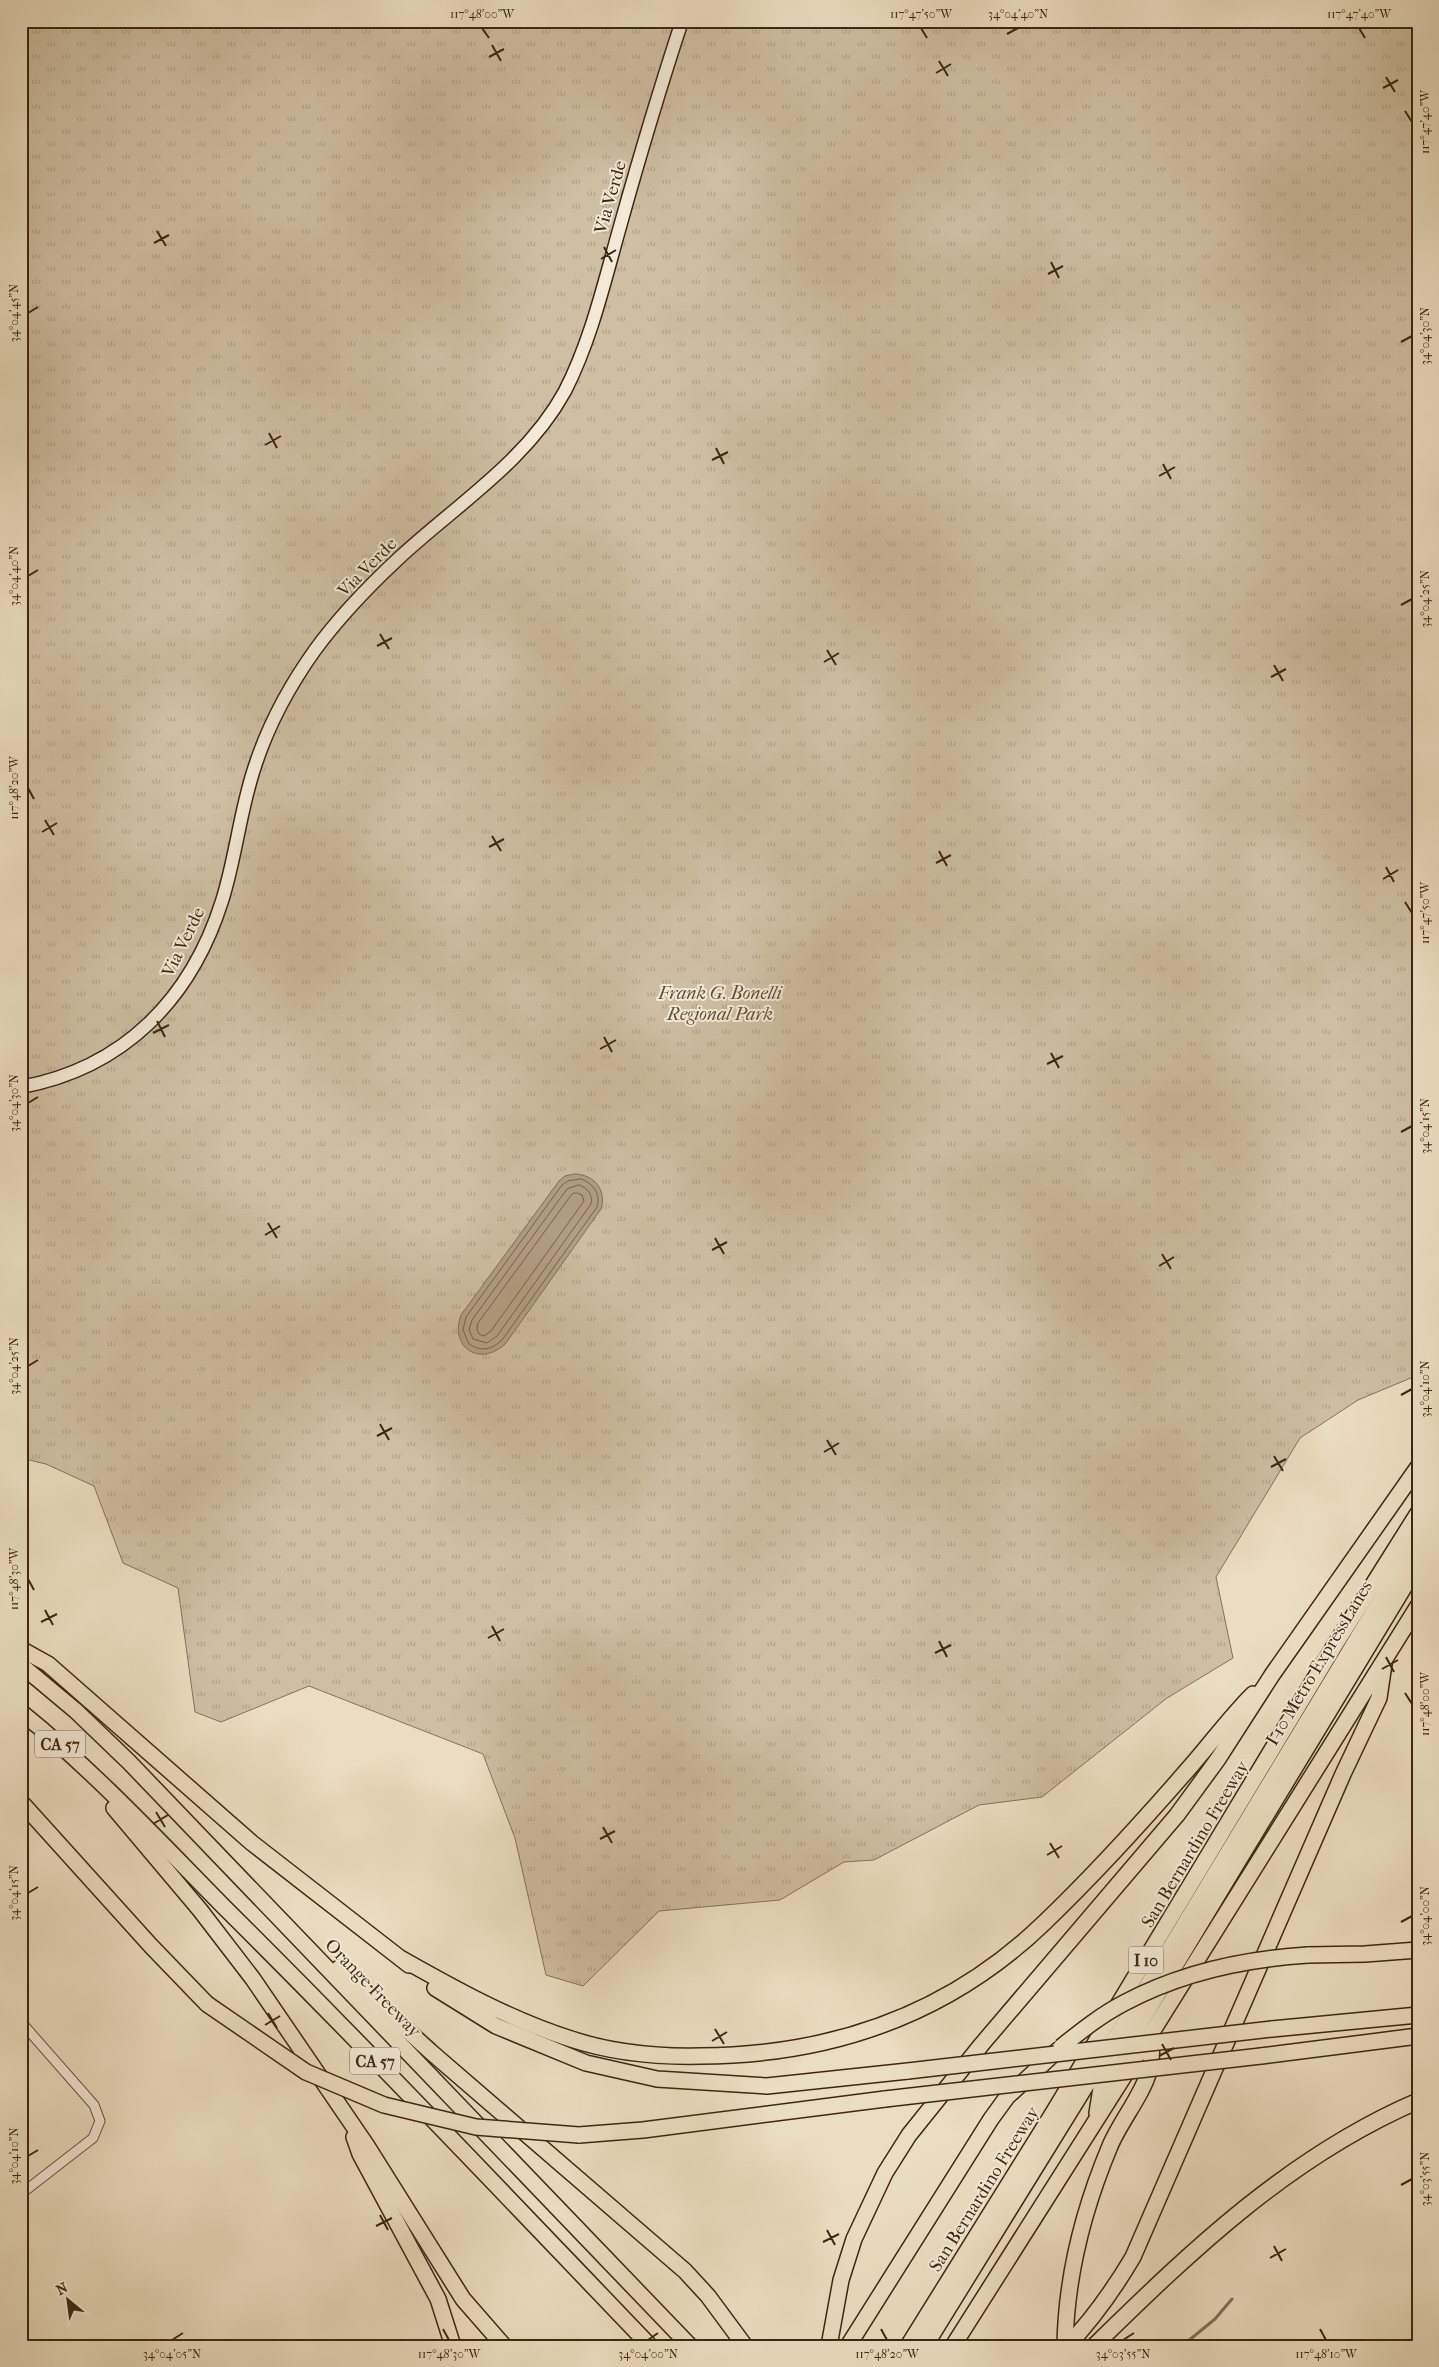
<svg xmlns="http://www.w3.org/2000/svg" width="1439" height="2367" font-family="'IM FELL French Canon',serif">
<style>
.park{fill:url(#park-tufts);stroke:#86725a}
.water{fill:#b19f84;stroke:#836f56}
.lines{fill:none;stroke-linecap:round;stroke-linejoin:round}
.shore{stroke:#78624a;stroke-width:1}
.stream{stroke:#836f56;stroke-width:3}
.minor-casing{stroke:#6a543d;stroke-width:11}
.secondary-casing{stroke:#3f2611;stroke-width:15}
.motorway-casing{stroke:#3f2611;stroke-width:18}
.minor{stroke:#f2e9d6;stroke-width:9}
.secondary{stroke:#f2e9d6;stroke-width:12}
.motorway{stroke:#ebddc0;stroke-width:15}
.motorway-bridge-casing{stroke:#3f2611;stroke-width:18;stroke-linecap:butt}
.motorway-bridge{stroke:#ebddc0;stroke-width:15}
.ticks{fill:none;stroke:#3f2611;stroke-width:2}
.labels{text-anchor:middle;stroke-width:4;stroke-linejoin:round;paint-order:stroke}
.shield{fill:#f2e9d6;stroke:#75604c;stroke-width:1}
.shield-label{font-size:16px;font-weight:bold;fill:#3f2611}
.street-label{font-size:18px;fill:#3f2611;stroke:#f2e9d6}
.park-label{font-size:18px;font-style:italic;fill:#634c35;stroke:#f2e9d6}
.neatline{fill:none;stroke:#3f2611;stroke-width:2}
.ticks-label{font-size:12px;text-anchor:middle;fill:#3f2611}
</style>
<defs>
<pattern id="park-tufts" width="24" height="20" patternUnits="userSpaceOnUse" patternTransform="scale(1.25)"><rect width="24" height="20" fill="#cebea2"/><path d="M3 7l-1-3M5 7V3M7 7l1-3M15 17l-1-3M17 17v-4M19 17l1-3" fill="none" stroke="#b2a38a"/></pattern>
</defs>
<rect width="100%" height="100%" fill="#ebddc0"/>
<filter id="stains"><feTurbulence type="fractalNoise" baseFrequency=".004" numOctaves="4"/><feColorMatrix values="0 0 0 0 .2 0 0 0 0 .09 0 0 0 0 .02 0 0 0 .5 -.17"/></filter>
<radialGradient id="worn" r=".72"><stop offset=".6" stop-color="#630" stop-opacity="0"/><stop offset="1" stop-color="#630" stop-opacity=".3"/></radialGradient>
<path class="park" d="M 21,21 L 1418,21 L 1418,1375 L 1358,1400 L 1300,1438 L 1216,1577 L 1233,1658 L 1167,1698 L 1042,1797 L 979,1805 L 874,1860 L 844,1862 L 780,1900 L 659,1911 L 583,1986 L 546,1975 L 515,1838 L 483,1754 L 309,1686 L 221,1722 L 195,1712 L 178,1588 L 123,1563 L 94,1486 L 46,1464 L 21,1458 Z"/>
<path class="water" d="M 574,1174 C 594,1174 607,1190 601,1209 L 506,1343 C 481,1368 449,1348 461,1315 L 559,1181 L 565,1176 Z"/>
<g class="lines">
<g class="shore">
<path d="M 581,1179 C 593,1183 601,1194 597,1207 L 502,1340 C 491,1350 481,1352 469,1344 L 463,1330 L 466,1317 L 562,1185 L 568,1181 Z"/>
<path d="M 579,1185 C 588,1188 593,1195 591,1204 L 497,1336 L 487,1343 L 473,1339 L 469,1330 L 472,1320 L 567,1189 Z"/>
<path d="M 577,1193 L 582,1195 L 584,1201 L 491,1331 L 484,1336 L 479,1334 L 477,1329 L 478,1323 L 572,1194 Z"/>
</g>
<g class="stream">
<path d="M 1178,2346 L 1181,2342"/>
<path d="M 1182,2346 L 1215,2319 L 1232,2299"/>
</g>
<g class="minor-casing">
<path id="minor" d="M 21,2022 L 94,2105 L 100,2121 L 93,2138 L 21,2194"/>
</g>
<g class="secondary-casing">
<path id="secondary" d="M 21,1087 C 124,1068 191,999 222,901 C 236,857 240,810 255,766 C 268,726 290,685 315,650 C 339,617 369,586 399,558 C 456,505 527,461 565,391 C 592,338 605,279 621,223 C 640,155 660,88 682,21"/>
</g>
<g class="motorway-casing">
<g id="motorway">
<path d="M 21,1649 L 48,1664 L 252,1843 L 409,1965"/>
<path d="M 21,1665 L 76,1711 L 129,1762 L 690,2346"/>
<path d="M 21,1712 C 94,1771 159,1841 225,1908 C 369,2051 509,2199 650,2346"/>
<path d="M 21,1802 L 151,1946 L 207,2004"/>
<path d="M 114,1808 L 200,1910 L 253,1979 L 367,2146 L 463,2299 L 504,2346"/>
<path d="M 1308,1955 L 1365,1954 L 1418,1950"/>
<path d="M 402,1959 C 457,1990 511,2020 571,2039 C 613,2053 658,2057 701,2056 C 833,2055 950,2014 1045,1922 C 1096,1873 1144,1820 1190,1767 C 1211,1743 1230,1717 1253,1694"/>
<path d="M 339,1968 L 431,2052 L 685,2271 L 708,2296 L 745,2346"/>
<path d="M 435,1988 L 496,2026 L 586,2063 L 657,2079 L 767,2086 L 908,2071"/>
<path d="M 1272,2029 L 1418,2015"/>
<path d="M 1261,2056 L 1418,2036"/>
<path d="M 1097,2113 L 1101,2088 L 1418,1564"/>
<path d="M 579,2135 L 643,2130 L 885,2099"/>
<path d="M 354,2137 L 360,2154 L 438,2299 L 453,2346"/>
<path d="M 829,2346 L 841,2280 L 854,2239 L 885,2173 L 909,2135 L 982,2044 L 1177,1815 L 1218,1759 L 1272,1675 L 1418,1467"/>
<path d="M 848,2346 L 991,2119 L 1007,2097 L 1058,2050"/>
<path d="M 908,2346 L 1053,2113 L 1335,1645 L 1418,1513"/>
<path d="M 925,2346 L 1129,2016 L 1418,1538"/>
<path d="M 953,2346 L 1152,2032 L 1418,1606"/>
<path d="M 1065,2346 C 1066,2278 1084,2208 1110,2146 C 1120,2122 1143,2094 1149,2071 C 1153,2060 1151,2045 1152,2033"/>
<path d="M 1067,2346 C 1093,2319 1114,2289 1133,2257 L 1343,1774 L 1379,1698 L 1384,1664"/>
<path d="M 1094,2346 C 1192,2250 1290,2156 1418,2101"/>
</g>
</g>
<use href="#minor" class="minor"/>
<use href="#secondary" class="secondary"/>
<use href="#motorway" class="motorway"/>
<g class="motorway-bridge-casing">
<g id="motorway-bridge">
<path d="M 207,2004 L 306,2072 L 384,2105 L 476,2127 L 579,2135"/>
<path d="M 1061,2047 C 1081,2031 1101,2015 1124,2003 C 1180,1973 1244,1959 1308,1955"/>
<path d="M 908,2071 L 1272,2029"/>
<path d="M 885,2099 L 1261,2056"/>
</g>
</g>
<use href="#motorway-bridge" class="motorway-bridge"/>
</g>
<path class="ticks" d="M 482,28 L 489,38M 921,28 L 927,38M 1359,28 L 1365,38M 1007,34 L 1018,28M 492,45 L 501,61M 489,57 L 504,49M 939,61 L 948,76M 936,73 L 951,64M 1386,77 L 1395,92M 1383,88 L 1398,80M 1405,111 L 1412,122M 157,231 L 166,246M 154,243 L 169,235M 604,247 L 612,262M 601,259 L 616,250M 1051,262 L 1059,278M 1048,274 L 1063,266M 28,313 L 38,307M 1401,342 L 1412,336M 269,433 L 277,448M 265,445 L 281,436M 716,448 L 724,464M 712,460 L 728,452M 1163,464 L 1171,479M 1159,476 L 1175,467M 28,576 L 38,570M 1401,605 L 1412,599M 380,634 L 389,649M 377,646 L 392,638M 827,650 L 836,665M 824,662 L 839,653M 1274,665 L 1283,681M 1271,677 L 1286,669M 28,788 L 34,799M 45,820 L 54,835M 42,832 L 57,823M 492,836 L 501,851M 489,847 L 504,839M 939,851 L 947,866M 936,863 L 951,855M 1386,867 L 1394,882M 1383,879 L 1398,870M 1405,902 L 1412,913M 157,1021 L 165,1037M 153,1033 L 169,1025M 604,1037 L 612,1052M 600,1049 L 616,1040M 1051,1053 L 1059,1068M 1047,1064 L 1063,1056M 28,1103 L 38,1097M 1401,1132 L 1412,1126M 268,1223 L 277,1238M 265,1235 L 280,1226M 715,1238 L 724,1254M 712,1250 L 727,1242M 1162,1254 L 1171,1269M 1159,1266 L 1174,1257M 28,1366 L 38,1360M 1401,1395 L 1412,1389M 380,1424 L 389,1440M 377,1436 L 392,1428M 827,1440 L 836,1455M 824,1452 L 839,1443M 1274,1456 L 1283,1471M 1271,1467 L 1286,1459M 28,1579 L 34,1590M 45,1610 L 53,1625M 41,1622 L 57,1614M 492,1626 L 500,1641M 488,1638 L 504,1629M 939,1641 L 947,1657M 935,1653 L 951,1645M 1386,1657 L 1394,1672M 1382,1669 L 1398,1660M 1405,1693 L 1412,1704M 156,1812 L 165,1827M 153,1824 L 168,1815M 603,1827 L 612,1843M 600,1839 L 615,1831M 1050,1843 L 1059,1858M 1047,1855 L 1062,1846M 28,1893 L 38,1887M 1401,1922 L 1412,1916M 268,2013 L 277,2028M 265,2025 L 280,2016M 715,2029 L 724,2044M 712,2041 L 727,2032M 1162,2044 L 1171,2060M 1159,2056 L 1174,2048M 28,2156 L 38,2150M 1401,2185 L 1412,2179M 380,2215 L 388,2230M 376,2226 L 392,2218M 827,2230 L 835,2245M 823,2242 L 839,2234M 1274,2246 L 1282,2261M 1270,2258 L 1286,2249M 443,2329 L 449,2340M 881,2329 L 887,2340M 1320,2329 L 1326,2340M 172,2340 L 183,2333M 648,2340 L 658,2333M 1123,2340 L 1134,2333"/>
<g class="labels">
<g class="shield">
<rect x="35" y="1730.5" width="50" height="27" rx="4"/>
<rect x="1128.5" y="1946.5" width="35" height="27" rx="4"/>
<rect x="350" y="2047.5" width="50" height="27" rx="4"/>
</g>
<g class="shield-label">
<text x="60" y="1750">CA 57</text>
<text x="1146" y="1966">I 10</text>
<text x="375" y="2067">CA 57</text>
</g>
<g class="street-label">
<text transform="translate(610 197) rotate(-74)" y="6">Via Verde</text>
<text transform="translate(367 567) rotate(-45)" y="6">Via Verde</text>
<text transform="translate(183 942) rotate(-64)" y="6">Via Verde</text>
<text transform="translate(1319 1663) rotate(-59)" y="6">I-10 Metro ExpressLanes</text>
<text transform="translate(1195 1844) rotate(-59)" y="6">San Bernardino Freeway</text>
<text transform="translate(373 1988) rotate(46)" y="6">Orange Freeway</text>
<text transform="translate(984 2189) rotate(-58)" y="6">San Bernardino Freeway</text>
</g>
<g class="park-label">
<text x="720" y="999">Frank G. Bonelli<tspan x="720" dy="21">Regional Park</tspan></text>
</g>
</g>
<rect width="1439" height="2367" fill="none" stroke="#ebddc0" stroke-width="55"/>
<g transform="translate(68 2300) rotate(331)" stroke="#f2e9d6" stroke-width="4" paint-order="stroke">
<path d="M0-4L9 19L0 12L-9 19Z" fill="#3f2611"/>
<text y="-8" font-size="14" font-weight="bold" text-anchor="middle" fill="#3f2611">N</text>
</g>
<rect x="28" y="28" width="1384" height="2312" class="neatline"/>
<g class="ticks-label">
<text x="482" y="18">117°48'00"W</text>
<text x="921" y="18">117°47'50"W</text>
<text x="1018" y="18">34°04'40"N</text>
<text x="1359" y="18">117°47'40"W</text>
<text transform="translate(1425 122) rotate(-90)" y="4">117°47'40"W</text>
<text transform="translate(14 313) rotate(-90)" y="4">34°04'45"N</text>
<text transform="translate(1425 336) rotate(-90)" y="4">34°04'30"N</text>
<text transform="translate(14 576) rotate(-90)" y="4">34°04'40"N</text>
<text transform="translate(1425 599) rotate(-90)" y="4">34°04'25"N</text>
<text transform="translate(14 788) rotate(-90)" y="4">117°48'20"W</text>
<text transform="translate(1425 913) rotate(-90)" y="4">117°47'50"W</text>
<text transform="translate(14 1103) rotate(-90)" y="4">34°04'30"N</text>
<text transform="translate(1425 1126) rotate(-90)" y="4">34°04'15"N</text>
<text transform="translate(14 1366) rotate(-90)" y="4">34°04'25"N</text>
<text transform="translate(1425 1389) rotate(-90)" y="4">34°04'10"N</text>
<text transform="translate(14 1579) rotate(-90)" y="4">117°48'30"W</text>
<text transform="translate(1425 1704) rotate(-90)" y="4">117°48'00"W</text>
<text transform="translate(14 1893) rotate(-90)" y="4">34°04'15"N</text>
<text transform="translate(1425 1916) rotate(-90)" y="4">34°04'00"N</text>
<text transform="translate(14 2156) rotate(-90)" y="4">34°04'10"N</text>
<text transform="translate(1425 2179) rotate(-90)" y="4">34°03'55"N</text>
<text x="172" y="2358">34°04'05"N</text>
<text x="449" y="2358">117°48'30"W</text>
<text x="648" y="2358">34°04'00"N</text>
<text x="887" y="2358">117°48'20"W</text>
<text x="1123" y="2358">34°03'55"N</text>
<text x="1326" y="2358">117°48'10"W</text>
</g>
<rect width="100%" height="100%" filter="url(#stains)"/>
<rect width="100%" height="100%" fill="url(#worn)"/>
</svg>
